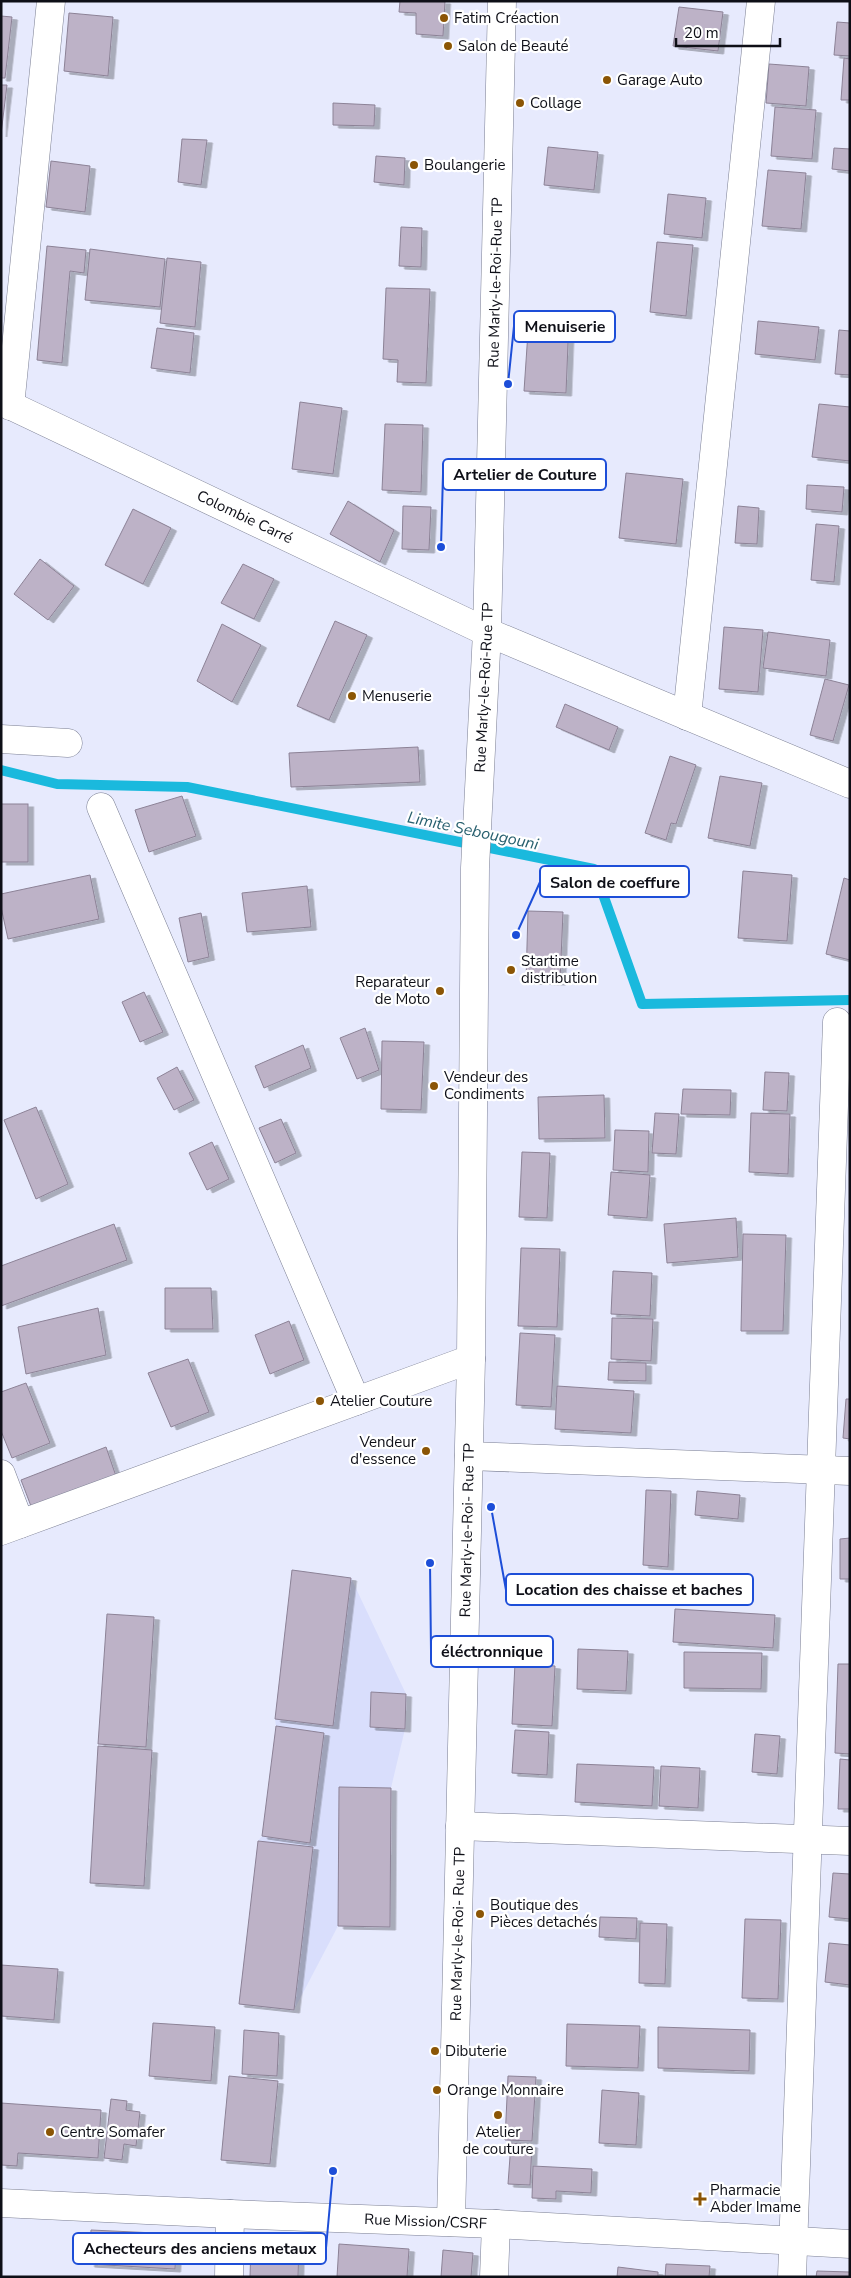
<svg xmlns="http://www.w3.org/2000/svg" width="851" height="2278" font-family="'Nunito Sans',sans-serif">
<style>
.built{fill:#d9defc}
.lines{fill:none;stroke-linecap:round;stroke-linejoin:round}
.stream{stroke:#1ab9dd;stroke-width:10}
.building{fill:#bdb2c7;stroke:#8c8296;filter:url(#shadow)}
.minor-casing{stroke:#7b7f93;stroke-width:29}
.major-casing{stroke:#7b7f93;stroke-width:29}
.minor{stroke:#fff;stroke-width:28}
.major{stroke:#fff;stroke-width:28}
.poi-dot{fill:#8b5505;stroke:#fff;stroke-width:2}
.labels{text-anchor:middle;stroke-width:4.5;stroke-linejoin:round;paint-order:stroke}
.poi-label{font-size:15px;fill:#0e0f17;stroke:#fff;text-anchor:start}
.street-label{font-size:15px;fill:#0e0f17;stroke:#fff}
.water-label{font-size:16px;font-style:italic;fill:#28606f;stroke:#fff}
.leader{fill:none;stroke:#1d4ed8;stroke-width:2}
.callout-dot{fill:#1d4ed8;stroke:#fff;stroke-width:2}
.callout{fill:#fff;stroke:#1d4ed8;stroke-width:2}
.callout-label{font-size:16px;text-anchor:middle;font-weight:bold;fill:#0e0f17}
</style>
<defs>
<filter id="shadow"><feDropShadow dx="5.5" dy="3" stdDeviation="0" flood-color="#0004"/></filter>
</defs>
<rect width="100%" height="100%" fill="#e7eafd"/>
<path class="built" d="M 292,1570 L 351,1578 L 406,1694 L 405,1729 L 391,1788 L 390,1927 L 338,1926 L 294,2010 L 239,2004 L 258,1841 L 262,1836 L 276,1726 L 275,1719 Z"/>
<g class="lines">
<path class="stream" d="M 1,770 L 57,784 L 187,787 L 594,869 L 642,1004 L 850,1000"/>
</g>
<g class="building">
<path d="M 400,1 L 445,1 L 443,36 L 416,34 L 416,13 L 399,12 Z"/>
<path d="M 679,7 L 723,12 L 718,51 L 673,46 Z"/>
<path d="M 69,13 L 113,17 L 108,76 L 64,71 Z"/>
<path d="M 1,16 L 12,17 L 5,78 L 1,78 Z"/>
<path d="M 837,22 L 850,23 L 850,56 L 834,55 Z"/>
<path d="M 844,58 L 850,59 L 850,100 L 841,100 Z"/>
<path d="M 769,64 L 809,67 L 806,106 L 766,103 Z"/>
<path d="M 1,85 L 7,85 L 1,134 Z"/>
<path d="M 333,103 L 375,105 L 374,126 L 333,125 Z"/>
<path d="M 775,107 L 816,110 L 812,159 L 771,156 Z"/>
<path d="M 182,139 L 207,140 L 201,185 L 178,182 Z"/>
<path d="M 548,147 L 598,152 L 594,190 L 544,185 Z"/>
<path d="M 834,148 L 850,149 L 850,171 L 832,169 Z"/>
<path d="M 376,156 L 405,158 L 404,185 L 374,182 Z"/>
<path d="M 51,161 L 90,166 L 85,212 L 46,207 Z"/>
<path d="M 768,170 L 806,173 L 801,229 L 762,226 Z"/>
<path d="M 668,194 L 706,198 L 702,238 L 664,234 Z"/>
<path d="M 401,227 L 422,228 L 421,267 L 399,266 Z"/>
<path d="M 657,242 L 693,245 L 686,316 L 650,312 Z"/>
<path d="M 47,246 L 86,250 L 84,273 L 70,271 L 62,363 L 37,360 Z"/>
<path d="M 90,249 L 165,259 L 160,307 L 85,300 Z"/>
<path d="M 167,258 L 201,262 L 195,327 L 160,323 Z"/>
<path d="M 386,288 L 430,289 L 426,383 L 397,382 L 398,360 L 383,359 Z"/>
<path d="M 529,317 L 569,319 L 566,393 L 524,391 Z"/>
<path d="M 758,321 L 819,327 L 815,360 L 755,354 Z"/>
<path d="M 157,328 L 194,333 L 190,373 L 151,368 Z"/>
<path d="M 839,330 L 850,331 L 850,375 L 835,374 Z"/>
<path d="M 300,402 L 342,408 L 333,474 L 292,469 Z"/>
<path d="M 819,404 L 850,407 L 850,461 L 812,457 Z"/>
<path d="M 385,424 L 423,425 L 421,492 L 382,490 Z"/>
<path d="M 626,473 L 683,479 L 676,544 L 619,538 Z"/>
<path d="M 807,485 L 844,487 L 842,512 L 806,509 Z"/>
<path d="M 348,501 L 394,530 L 380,562 L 330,534 Z"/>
<path d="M 403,506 L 431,507 L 429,550 L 402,549 Z"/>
<path d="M 738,506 L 759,508 L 757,544 L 735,543 Z"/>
<path d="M 133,509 L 171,528 L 143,584 L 105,565 Z"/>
<path d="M 816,524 L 839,526 L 834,582 L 811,580 Z"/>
<path d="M 40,559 L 74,586 L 48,620 L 14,594 Z"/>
<path d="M 243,564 L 274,579 L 254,619 L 221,603 Z"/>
<path d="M 335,621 L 367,635 L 329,720 L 297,706 Z"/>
<path d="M 222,624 L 261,645 L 232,702 L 197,681 Z"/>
<path d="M 724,627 L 763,630 L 758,692 L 719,689 Z"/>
<path d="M 768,632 L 830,640 L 826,676 L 763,668 Z"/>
<path d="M 825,679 L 849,685 L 833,741 L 810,735 Z"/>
<path d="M 565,704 L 618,727 L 609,750 L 556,727 Z"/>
<path d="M 418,747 L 420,782 L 291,787 L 289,753 Z"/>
<path d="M 670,756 L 696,765 L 676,824 L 671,823 L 666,840 L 645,833 Z"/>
<path d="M 720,776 L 762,783 L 750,846 L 708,838 Z"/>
<path d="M 182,796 L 196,836 L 149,852 L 135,810 Z"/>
<rect x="1" y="804" width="27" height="58"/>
<path d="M 743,871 L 792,875 L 787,941 L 738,938 Z"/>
<path d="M 90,875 L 99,919 L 8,939 L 1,907 L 1,894 Z"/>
<path d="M 844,878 L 850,880 L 850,960 L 826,954 Z"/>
<path d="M 307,886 L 311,927 L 247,932 L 242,893 Z"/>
<path d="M 528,911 L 563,912 L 560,982 L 526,981 Z"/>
<path d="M 201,913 L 209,957 L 188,962 L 179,918 Z"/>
<path d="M 144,992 L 163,1032 L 140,1042 L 122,1002 Z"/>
<path d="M 365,1028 L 379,1070 L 357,1079 L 340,1038 Z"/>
<path d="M 382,1041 L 424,1042 L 421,1110 L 381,1109 Z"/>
<path d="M 303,1045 L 311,1068 L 264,1088 L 255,1066 Z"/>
<path d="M 177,1067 L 194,1100 L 174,1110 L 157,1078 Z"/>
<path d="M 765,1072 L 789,1073 L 787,1111 L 763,1110 Z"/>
<path d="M 683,1089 L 731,1090 L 730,1115 L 681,1114 Z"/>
<path d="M 604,1095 L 605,1138 L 539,1139 L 538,1097 Z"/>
<path d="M 36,1107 L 68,1184 L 36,1199 L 4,1120 Z"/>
<path d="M 655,1113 L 679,1114 L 676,1154 L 652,1153 Z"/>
<path d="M 751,1113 L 790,1114 L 788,1174 L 749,1172 Z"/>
<path d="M 281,1119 L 296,1153 L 275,1163 L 259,1128 Z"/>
<path d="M 615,1130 L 649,1131 L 648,1172 L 613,1170 Z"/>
<path d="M 212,1142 L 229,1179 L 207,1190 L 189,1153 Z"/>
<path d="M 522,1152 L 550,1153 L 547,1218 L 519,1217 Z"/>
<path d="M 611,1172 L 650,1175 L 647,1218 L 608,1215 Z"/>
<path d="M 736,1218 L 738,1257 L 667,1263 L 664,1224 Z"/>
<path d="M 114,1224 L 127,1260 L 1,1306 L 1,1266 Z"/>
<path d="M 743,1234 L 786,1235 L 783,1331 L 741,1331 Z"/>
<path d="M 521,1248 L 560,1249 L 557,1327 L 518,1326 Z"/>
<path d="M 613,1271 L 652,1273 L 650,1316 L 611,1314 Z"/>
<path d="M 165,1288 L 211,1288 L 213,1329 L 165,1329 Z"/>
<path d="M 98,1308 L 106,1355 L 26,1374 L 18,1327 Z"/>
<path d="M 612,1318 L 653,1319 L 651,1361 L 611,1359 Z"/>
<path d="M 289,1321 L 304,1360 L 270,1374 L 255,1335 Z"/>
<path d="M 520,1333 L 555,1335 L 551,1407 L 516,1405 Z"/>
<path d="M 188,1359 L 209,1412 L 171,1427 L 148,1373 Z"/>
<path d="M 609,1362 L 646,1363 L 646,1381 L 608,1380 Z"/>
<path d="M 26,1383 L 50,1443 L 12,1458 L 1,1431 L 1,1392 Z"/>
<path d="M 557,1386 L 634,1391 L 631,1433 L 555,1429 Z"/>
<path d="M 846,1399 L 850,1399 L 850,1439 L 843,1438 Z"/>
<path d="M 106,1447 L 118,1482 L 34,1514 L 21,1480 Z"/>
<path d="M 646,1490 L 671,1491 L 668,1567 L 643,1565 Z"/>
<path d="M 697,1491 L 740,1495 L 738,1519 L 695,1515 Z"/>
<path d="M 850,1538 L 850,1579 L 840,1579 L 840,1539 Z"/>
<path d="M 292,1570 L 351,1578 L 333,1726 L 275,1719 Z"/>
<path d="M 675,1609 L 775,1615 L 773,1648 L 673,1642 Z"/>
<path d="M 107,1614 L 154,1617 L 146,1747 L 98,1744 Z"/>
<path d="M 578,1649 L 628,1651 L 626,1691 L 577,1689 Z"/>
<path d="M 684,1652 L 762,1653 L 761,1689 L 684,1688 Z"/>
<path d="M 515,1663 L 555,1666 L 552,1726 L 512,1724 Z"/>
<path d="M 838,1664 L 850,1664 L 850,1754 L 835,1753 Z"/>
<path d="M 371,1692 L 406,1694 L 405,1729 L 370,1727 Z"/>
<path d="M 276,1726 L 324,1733 L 310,1843 L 262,1836 Z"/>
<path d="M 515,1730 L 549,1732 L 547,1775 L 512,1773 Z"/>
<path d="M 755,1734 L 780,1736 L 777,1774 L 752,1772 Z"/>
<path d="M 98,1746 L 152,1750 L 144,1886 L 90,1883 Z"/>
<path d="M 840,1759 L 850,1760 L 850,1809 L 838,1809 Z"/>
<path d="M 577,1764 L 654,1767 L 652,1806 L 575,1802 Z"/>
<path d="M 661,1766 L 700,1768 L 698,1808 L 659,1806 Z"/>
<path d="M 339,1787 L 391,1788 L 390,1927 L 338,1926 Z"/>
<path d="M 258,1841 L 313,1847 L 294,2010 L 239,2004 Z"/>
<path d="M 833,1873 L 850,1874 L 850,1919 L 829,1917 Z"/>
<path d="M 600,1917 L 637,1918 L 636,1939 L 599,1937 Z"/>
<path d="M 745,1919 L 781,1920 L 778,1999 L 742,1998 Z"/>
<path d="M 640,1923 L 667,1924 L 665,1984 L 639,1983 Z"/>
<path d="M 829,1943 L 850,1945 L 850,1985 L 825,1982 Z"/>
<path d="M 1,1965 L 58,1969 L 54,2020 L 1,2016 Z"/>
<path d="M 153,2023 L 215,2027 L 211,2081 L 149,2076 Z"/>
<path d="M 567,2024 L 640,2026 L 638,2068 L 566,2066 Z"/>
<path d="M 658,2027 L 750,2030 L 749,2071 L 658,2068 Z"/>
<path d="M 244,2030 L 279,2033 L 277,2076 L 242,2074 Z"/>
<path d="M 229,2076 L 278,2081 L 270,2164 L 221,2160 Z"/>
<path d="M 508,2076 L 536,2077 L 532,2141 L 505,2140 Z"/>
<path d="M 602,2090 L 639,2093 L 636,2145 L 599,2143 Z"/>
<path d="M 111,2099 L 127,2101 L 126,2110 L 140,2112 L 136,2146 L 124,2144 L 122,2160 L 104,2158 Z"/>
<path d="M 1,2103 L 101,2110 L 98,2158 L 18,2153 L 17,2166 L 1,2165 Z"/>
<path d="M 511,2143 L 532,2145 L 530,2185 L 508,2184 Z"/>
<path d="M 533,2166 L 592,2169 L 591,2193 L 556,2191 L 556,2199 L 532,2198 Z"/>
<path d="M 91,2230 L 177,2234 L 175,2269 L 89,2264 Z"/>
<path d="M 251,2244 L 299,2246 L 298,2277 L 250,2277 Z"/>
<path d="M 339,2244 L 409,2249 L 407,2277 L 337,2277 Z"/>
<path d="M 443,2250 L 473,2253 L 471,2277 L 441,2277 Z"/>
<path d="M 666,2264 L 710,2266 L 709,2277 L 665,2277 Z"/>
<path d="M 618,2267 L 658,2272 L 658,2277 L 617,2277 Z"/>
<path d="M 817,2271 L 850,2272 L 850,2277 L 816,2277 Z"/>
</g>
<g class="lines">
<g class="minor-casing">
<g id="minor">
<path id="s1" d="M 1,401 L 487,632 L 850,784"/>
<path d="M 10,406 L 51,1"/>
<path d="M 687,716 L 761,1"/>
<path d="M 1,739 L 68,743"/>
<path d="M 101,807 L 356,1401"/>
<path d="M 469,1456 L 850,1471"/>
<path d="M 1,1474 L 20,1524"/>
<path d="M 1,1531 L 471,1359"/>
<path d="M 460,1826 L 850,1841"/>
<path id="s2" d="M 451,2222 L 471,1359 L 475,868 L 487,632 L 502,1"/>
<path d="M 229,2277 L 230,2214"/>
<path d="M 494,2277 L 496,2224"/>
<path d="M 792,2277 L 837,1022"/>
</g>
</g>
<g class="major-casing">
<g id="major">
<path id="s3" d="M 1,2203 L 230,2214 L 496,2224 L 850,2244"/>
</g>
</g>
<use href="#minor" class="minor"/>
<use href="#major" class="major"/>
</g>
<g class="poi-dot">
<circle cx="444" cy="18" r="5"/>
<circle cx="448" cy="46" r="5"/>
<circle cx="607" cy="80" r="5"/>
<circle cx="520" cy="103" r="5"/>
<circle cx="414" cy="165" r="5"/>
<circle cx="352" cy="696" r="5"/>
<circle cx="511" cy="970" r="5"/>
<circle cx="440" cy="991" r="5"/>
<circle cx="434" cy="1086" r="5"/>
<circle cx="320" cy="1401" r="5"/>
<circle cx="426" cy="1451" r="5"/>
<circle cx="480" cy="1914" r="5"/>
<circle cx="435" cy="2051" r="5"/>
<circle cx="437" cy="2090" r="5"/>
<circle cx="498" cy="2115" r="5"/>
<circle cx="50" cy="2132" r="5"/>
<path d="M697.5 2191.5h5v5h5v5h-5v5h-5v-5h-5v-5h5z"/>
</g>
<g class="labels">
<g class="poi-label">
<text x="454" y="23">Fatim Créaction</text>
<text x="458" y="51">Salon de Beauté</text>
<text x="617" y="85">Garage Auto</text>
<text x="530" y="108">Collage</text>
<text x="424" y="170">Boulangerie</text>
<text x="362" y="701">Menuserie</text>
<text x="521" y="966">Startime<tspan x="521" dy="17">distribution</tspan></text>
<text x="430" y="987" text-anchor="end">Reparateur<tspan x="430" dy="17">de Moto</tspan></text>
<text x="444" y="1082">Vendeur des<tspan x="444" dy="17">Condiments</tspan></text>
<text x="330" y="1406">Atelier Couture</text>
<text x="416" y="1447" text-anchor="end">Vendeur<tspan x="416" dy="17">d'essence</tspan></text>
<text x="490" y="1910">Boutique des<tspan x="490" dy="17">Pièces detachés</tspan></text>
<text x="445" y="2056">Dibuterie</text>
<text x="447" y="2095">Orange Monnaire</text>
<text x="60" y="2137">Centre Somafer</text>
<text x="498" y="2137" text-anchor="middle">Atelier<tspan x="498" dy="17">de couture</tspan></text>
<text x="710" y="2195">Pharmacie<tspan x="710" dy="17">Abder Imame</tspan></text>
</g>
<g class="street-label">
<text dy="5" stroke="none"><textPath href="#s2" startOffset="1940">Rue Marly-le-Roi-Rue TP</textPath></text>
<text dy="5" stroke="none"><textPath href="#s1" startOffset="270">Colombie Carré</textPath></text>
<text dy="5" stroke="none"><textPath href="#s2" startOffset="1535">Rue Marly-le-Roi-Rue TP</textPath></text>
<text dy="5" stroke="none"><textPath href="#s2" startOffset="692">Rue Marly-le-Roi- Rue TP</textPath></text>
<text dy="5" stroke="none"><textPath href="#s2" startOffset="288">Rue Marly-le-Roi- Rue TP</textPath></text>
<text dy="5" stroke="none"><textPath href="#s3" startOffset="425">Rue Mission/CSRF</textPath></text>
</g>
<g class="water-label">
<text transform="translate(473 830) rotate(12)" y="6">Limite Sebougouni</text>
</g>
</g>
<path class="leader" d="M508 384L514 326M441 547L443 474M516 935L540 882M491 1507L506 1590M430 1563L431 1651M333 2171L326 2248"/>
<g class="callout-dot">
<circle cx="508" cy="384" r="5"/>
<circle cx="441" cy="547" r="5"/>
<circle cx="516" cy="935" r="5"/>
<circle cx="491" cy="1507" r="5"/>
<circle cx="430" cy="1563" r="5"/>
<circle cx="333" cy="2171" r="5"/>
</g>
<g class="callout">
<rect x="514" y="311" width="101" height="31" rx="5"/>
<rect x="443" y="459" width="163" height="31" rx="5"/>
<rect x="540" y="866" width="149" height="31" rx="5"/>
<rect x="506" y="1574" width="247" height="31" rx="5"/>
<rect x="431" y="1636" width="122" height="31" rx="5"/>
<rect x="73" y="2233" width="253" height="31" rx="5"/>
</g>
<g class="callout-label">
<text x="565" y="332">Menuiserie</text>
<text x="525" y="480">Artelier de Couture</text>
<text x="615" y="888">Salon de coeffure</text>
<text x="629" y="1595">Location des chaisse et baches</text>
<text x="492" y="1657">éléctronnique</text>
<text x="200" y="2254">Achecteurs des anciens metaux</text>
</g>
<rect width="851" height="2278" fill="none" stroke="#0e0f17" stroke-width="5"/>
<path d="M676 38v8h104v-8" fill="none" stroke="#0e0f17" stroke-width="2.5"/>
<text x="684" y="38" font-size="15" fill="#0e0f17" stroke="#ffffff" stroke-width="4" paint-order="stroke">20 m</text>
</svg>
